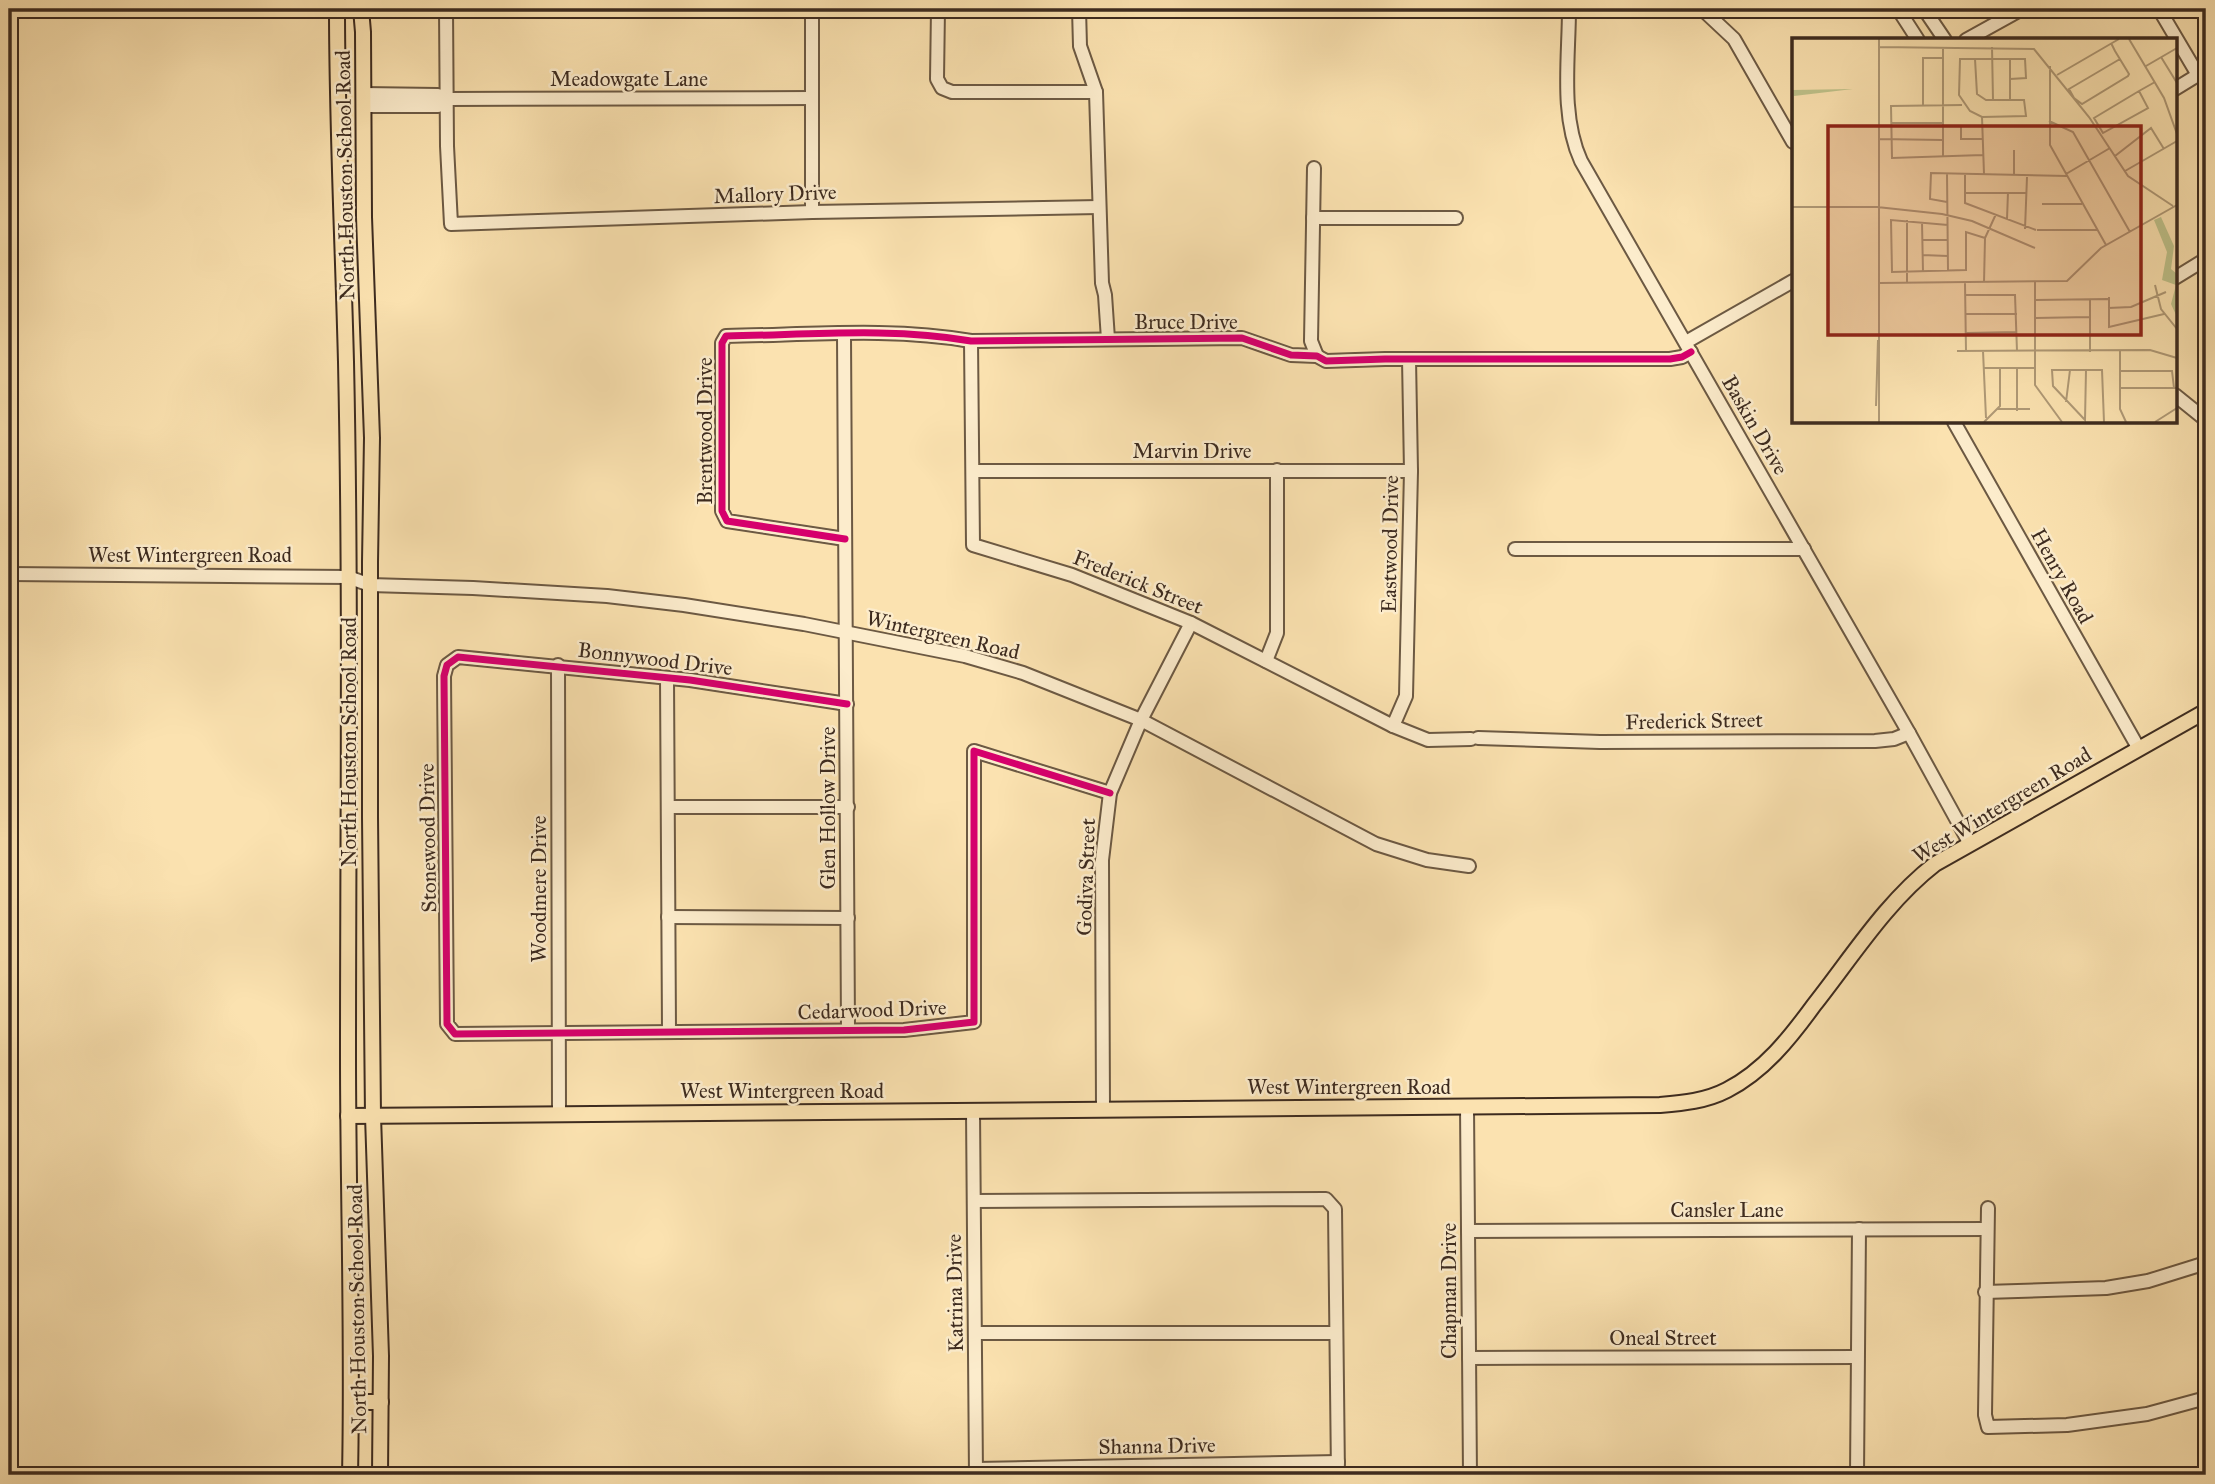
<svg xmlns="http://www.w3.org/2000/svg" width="2215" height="1484" font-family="'IM FELL Great Primer',serif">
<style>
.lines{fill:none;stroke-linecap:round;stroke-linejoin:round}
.minor-casing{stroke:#6c5943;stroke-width:16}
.major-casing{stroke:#3d2b1f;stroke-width:18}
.minor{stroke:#fceccc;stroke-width:12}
.major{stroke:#fbe2b0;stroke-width:14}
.cycleway-casing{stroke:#fceccc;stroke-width:11}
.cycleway{stroke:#d6006c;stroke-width:7}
.labels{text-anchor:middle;stroke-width:5;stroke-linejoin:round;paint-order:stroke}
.street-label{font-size:21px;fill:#3d2b1f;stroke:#fceccc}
.inset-road{fill:none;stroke:#af9976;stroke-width:2}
.view{fill:#8f2418;fill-opacity:0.15;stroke:#8f2418;stroke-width:3.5}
.inset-edge{fill:none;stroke:#3d2b1f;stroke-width:3.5}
</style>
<rect width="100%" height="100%" fill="#fbe2b0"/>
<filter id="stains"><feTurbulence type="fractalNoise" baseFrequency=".00286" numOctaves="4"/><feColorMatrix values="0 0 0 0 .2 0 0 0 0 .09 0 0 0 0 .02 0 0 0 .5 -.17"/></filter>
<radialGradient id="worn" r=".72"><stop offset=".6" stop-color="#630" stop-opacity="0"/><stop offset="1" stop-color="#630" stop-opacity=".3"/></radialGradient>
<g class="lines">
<g class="minor-casing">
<g id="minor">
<path d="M 446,9 L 447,146 L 451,224 L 812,212 L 1099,207"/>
<path d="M 812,9 L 812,212"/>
<path d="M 938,9 L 937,79 L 942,88 L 952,92 L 1096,92"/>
<path d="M 1079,9 L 1080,46 L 1096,92 L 1102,283 L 1105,295 L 1108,339"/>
<path d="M 1569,9 C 1569,58 1560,115 1581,161 L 1909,733 L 1970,844"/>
<path d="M 1702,9 L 1734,39 L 1793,142"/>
<path d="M 1898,9 L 1918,40"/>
<path d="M 1924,9 L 1945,40"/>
<path d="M 2159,9 L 2198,75"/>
<path d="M 1966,40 L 2022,9"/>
<path d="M 2175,89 L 2206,70"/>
<path d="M 363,94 L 438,95 L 447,99 L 812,98"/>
<path d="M 363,106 L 438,106 L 447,99"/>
<path d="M 1314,168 L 1311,341 L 1317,356"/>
<path d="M 1313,218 L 1456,218"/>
<path d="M 2175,278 L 2206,259"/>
<path d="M 844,335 L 848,1029"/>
<path d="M 971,341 L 973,545 L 1072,575 L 1191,623 L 1393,726 L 1428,740 L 1471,739"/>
<path d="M 1686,342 L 1793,281"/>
<path d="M 2175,395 L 2206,420"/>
<path d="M 1954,422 L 2139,749"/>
<path d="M 973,471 L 1411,471"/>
<path d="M 845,539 L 727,521 L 722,511 L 722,343 L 726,336 C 807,335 891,327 971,341 L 1242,338 L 1291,355 L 1317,356 L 1326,361 L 1385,359 L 1670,359 L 1682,357 L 1691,352"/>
<path d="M 1515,549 L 1804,549"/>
<path d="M 9,574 L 348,577 L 370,585 L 473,588 L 607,596 L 684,605 L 804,624 L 965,656 L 1023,673 L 1141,720 L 1376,844 L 1427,860 L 1469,866"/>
<path d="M 1266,661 L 1277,633 L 1277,470"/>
<path d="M 558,665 L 559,1113"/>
<path d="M 667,678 L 669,1031"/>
<path d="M 847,704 L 690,680 L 458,657 L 447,665 L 444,676 L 447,1024 L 455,1034 L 904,1030 L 974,1022 L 974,751 L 1110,793"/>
<path d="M 1393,726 L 1406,696 L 1411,471 L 1409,359"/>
<path d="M 1478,738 L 1600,742 L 1875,741 L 1894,739 L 1909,733"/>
<path d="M 668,807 L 848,807"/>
<path d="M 668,917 L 848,918"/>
<path d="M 1467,1107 L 1470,1475"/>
<path d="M 1103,1110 L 1102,860 L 1110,793 L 1141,720 L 1191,623"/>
<path d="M 973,1111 L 976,1475"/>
<path d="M 974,1201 L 1326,1199 L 1335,1209 L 1338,1475"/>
<path d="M 1988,1208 L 1985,1415 L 1988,1427 L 2067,1425 L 2147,1414 L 2206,1398"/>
<path d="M 1468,1231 L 1986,1229"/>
<path d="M 1985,1292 L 2106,1288 L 2148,1281 L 2206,1263"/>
<path d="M 975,1333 L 1336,1333"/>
<path d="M 1469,1358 L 1857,1357"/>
<path d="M 976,1469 L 1338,1462"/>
<path d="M 1857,1475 L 1859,1229"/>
</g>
</g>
<g class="major-casing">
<g id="major">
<path d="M 337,9 C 337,127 343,244 346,362 C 351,593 348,824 348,1055 C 348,1195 353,1335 350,1475"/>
<path d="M 361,9 L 363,32 L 364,217 L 372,438 L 370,562 L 370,817 L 373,1116 L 381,1356 L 380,1475"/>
<path d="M 348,1116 L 1660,1105 C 1683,1103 1706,1101 1727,1090 C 1764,1071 1790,1038 1814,1005 C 1852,957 1886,902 1935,864 L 2206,711"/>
<path d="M 352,1402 L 381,1402"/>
</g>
</g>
<use href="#minor" class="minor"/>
<use href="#major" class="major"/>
<g class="cycleway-casing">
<g id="cycleway">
<path d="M 845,539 L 727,521 L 722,511 L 722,343 L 726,336 C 807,335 891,327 971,341 L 1242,338 L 1291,355 L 1317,356 L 1326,361 L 1385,359 L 1670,359 L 1682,357 L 1691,352"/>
<path d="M 847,704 L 690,680 L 458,657 L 447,665 L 444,676 L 447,1024 L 455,1034 L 904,1030 L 974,1022 L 974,751 L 1110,793"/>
</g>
</g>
<use href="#cycleway" class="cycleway"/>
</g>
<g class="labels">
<g class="street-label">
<text x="629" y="86">Meadowgate Lane</text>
<text transform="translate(345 175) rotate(-91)" y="7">North Houston School Road</text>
<text transform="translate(775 194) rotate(-2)" y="7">Mallory Drive</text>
<text x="1186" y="329">Bruce Drive</text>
<text transform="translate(1755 425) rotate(60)" y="7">Baskin Drive</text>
<text transform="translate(705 431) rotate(-90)" y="7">Brentwood Drive</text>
<text x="1192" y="458">Marvin Drive</text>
<text transform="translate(1390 544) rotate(-89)" y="7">Eastwood Drive</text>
<text x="190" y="562">West Wintergreen Road</text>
<text transform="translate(2062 576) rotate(61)" y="7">Henry Road</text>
<text transform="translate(1138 582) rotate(22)" y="7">Frederick Street</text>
<text transform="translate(943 635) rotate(13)" y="7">Wintergreen Road</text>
<text transform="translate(655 659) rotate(7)" y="7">Bonnywood Drive</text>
<text transform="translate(1694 721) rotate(-1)" y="7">Frederick Street</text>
<text transform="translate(349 742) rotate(-90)" y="7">North Houston School Road</text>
<text transform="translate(2002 805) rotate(-31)" y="7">West Wintergreen Road</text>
<text transform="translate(828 808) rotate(-90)" y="7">Glen Hollow Drive</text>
<text transform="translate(428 838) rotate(-91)" y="7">Stonewood Drive</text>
<text transform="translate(1086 877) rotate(-88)" y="7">Godiva Street</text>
<text transform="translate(539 889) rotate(-90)" y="7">Woodmere Drive</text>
<text transform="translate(872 1010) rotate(-2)" y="7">Cedarwood Drive</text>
<text x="1349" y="1094">West Wintergreen Road</text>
<text x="782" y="1098">West Wintergreen Road</text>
<text x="1727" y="1217">Cansler Lane</text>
<text transform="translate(1449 1291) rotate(-90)" y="7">Chapman Drive</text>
<text transform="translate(955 1293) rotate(-91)" y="7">Katrina Drive</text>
<text transform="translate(357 1309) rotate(-91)" y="7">North Houston School Road</text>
<text x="1663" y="1345">Oneal Street</text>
<text transform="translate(1157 1446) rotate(-1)" y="7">Shanna Drive</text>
</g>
</g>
<g transform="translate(1792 38)">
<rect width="385" height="385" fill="#fbe2b0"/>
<path d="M 61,51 L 2,58 L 2,167 L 0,52 Z" fill="#bfc38b"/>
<path d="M 369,179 L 382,208 L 379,231 L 385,236 L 385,279 L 379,266 L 384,247 L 370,242 L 375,214 L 362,182 Z" fill="#bfc38b"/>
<path class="inset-road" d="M 87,1 L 87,384M 337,1 L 372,60 L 385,96M 319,5 L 323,13 L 337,36 L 336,38 L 290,66 L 282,60 L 277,51 L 328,21M 87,9 L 242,11 L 297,79 L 336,138 L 381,168M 151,9 L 151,118M 200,9 L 201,62M 369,19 L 385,45M 183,21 L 185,56 L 194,62 L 232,62 L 234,78 L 190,79 L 178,73 L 167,57 L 168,21 L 233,21 L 234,40 L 218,41M 218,21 L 218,62M 258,28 L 258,107 L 314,207M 354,28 L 385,10M 265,37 L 327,1M 347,53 L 356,70 L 311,95 L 302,80 L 347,53 L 363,44M 170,67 L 99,68 L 100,120 L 191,117M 131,68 L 131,20 L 151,20M 190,79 L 192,136M 257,83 L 281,94 L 338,194M 99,85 L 151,85M 169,88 L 169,101 L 191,101M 87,101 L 151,102M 222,112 L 222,138M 323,118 L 359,90 L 372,111M 333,133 L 385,103M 155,135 L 156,233M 173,136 L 173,165 L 244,192M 274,136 L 318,110M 173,155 L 235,155M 155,164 L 138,161 L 139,135 L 275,138M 250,166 L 290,166M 0,169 L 85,169 L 150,176 L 180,183 L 243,210M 215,181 L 216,154M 115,182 L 115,245M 130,184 L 131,234M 156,187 L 99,182 L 100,234 L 174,232 L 174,194 L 193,200M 233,191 L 235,139M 245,192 L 305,192M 130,202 L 156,202M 130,217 L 156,218M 243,244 L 243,347 L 270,384M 87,245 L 275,243 L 309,210 L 385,167M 173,245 L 174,313M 192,245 L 193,200 L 204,176M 363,247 L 369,271 L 385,291M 174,257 L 223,257 L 225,313M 317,259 L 317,289 L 372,276M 243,262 L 316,261M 316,270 L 339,269 L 374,254M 174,276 L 225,276M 243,280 L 298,279M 174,295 L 225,294M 243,297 L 298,297M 328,312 L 328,371 L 334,384M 165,313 L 358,312 L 385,320M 191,313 L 194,380M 298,314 L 298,261M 192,330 L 243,330M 225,330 L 225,373M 294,332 L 293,382 L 261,348 L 260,332 L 310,332 L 312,384M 328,333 L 380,333 L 382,350M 328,350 L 385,350M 274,364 L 278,332M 84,368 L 86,302M 206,371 L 238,371M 192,384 L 208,368 L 208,330M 363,384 L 385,370"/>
<path class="view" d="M 36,88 L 349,88 L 349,297 L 36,297 Z"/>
<rect width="385" height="385" class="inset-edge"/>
</g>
<rect width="2215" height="1484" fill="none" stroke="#fbe2b0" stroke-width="35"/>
<rect x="10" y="10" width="2194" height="1463" fill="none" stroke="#3d2b1f" stroke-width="3.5"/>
<rect x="18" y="18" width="2180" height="1449" fill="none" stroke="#3d2b1f" stroke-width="2"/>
<rect width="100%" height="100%" filter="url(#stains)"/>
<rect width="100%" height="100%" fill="url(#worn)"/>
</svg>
